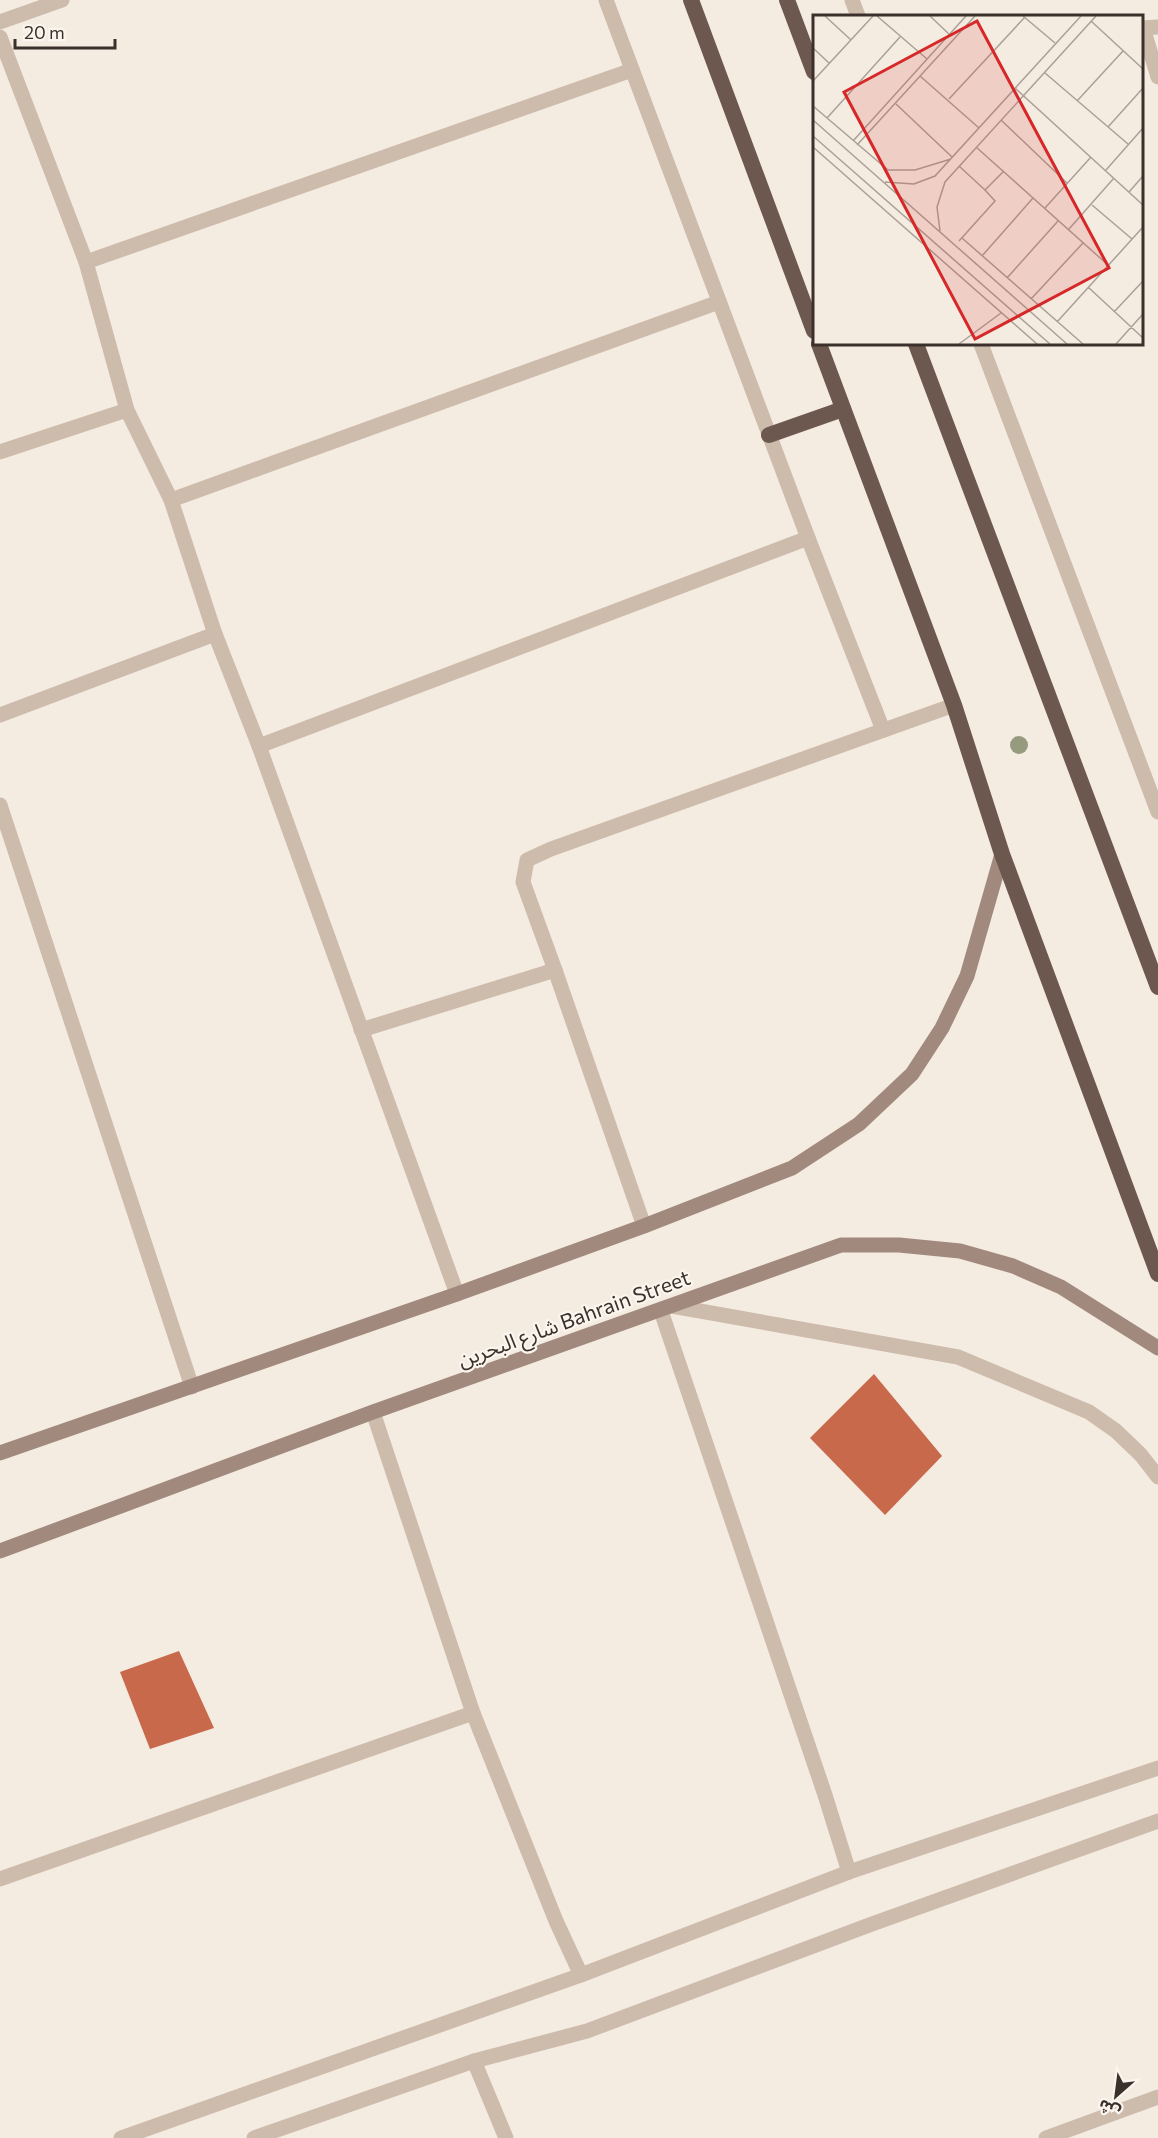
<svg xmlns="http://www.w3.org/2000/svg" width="1158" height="2138" font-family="Commissioner,'Noto Sans Arabic',sans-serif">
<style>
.building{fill:#c8694b}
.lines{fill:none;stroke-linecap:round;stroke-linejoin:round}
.service{stroke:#cdbbac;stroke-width:15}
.minor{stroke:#cdbbac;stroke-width:15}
.tertiary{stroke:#cdbbac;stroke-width:15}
.secondary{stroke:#a18a7d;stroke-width:15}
.trunk{stroke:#6c584f;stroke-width:16}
.tree{fill:#969b7f}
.labels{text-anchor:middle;stroke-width:4.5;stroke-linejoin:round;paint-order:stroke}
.street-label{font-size:21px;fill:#3b302b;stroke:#fbf5ee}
.inset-road{fill:none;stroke:#aaa098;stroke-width:1.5}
.view{fill:#d62828;fill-opacity:0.15;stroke:#d62828;stroke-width:3}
.inset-edge{fill:none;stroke:#3b302b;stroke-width:3}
</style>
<rect width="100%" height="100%" fill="#f4ebe1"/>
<g class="building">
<path d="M 874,1374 L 942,1456 L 885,1515 L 810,1438 Z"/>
<path d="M 179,1651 L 214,1728 L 150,1749 L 120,1672 Z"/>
</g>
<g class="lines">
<path class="service" d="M 1143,28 L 1158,77"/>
<g class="minor">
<path d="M 606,0 L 808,538 L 883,730"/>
<path d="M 852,0 L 858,16"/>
<path d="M 0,22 L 62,0"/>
<path d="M 1142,28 L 1158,27"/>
<path d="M 0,37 L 86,262 L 127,410 L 171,500 L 215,634 L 259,746 L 457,1294"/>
<path d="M 86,262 L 632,70"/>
<path d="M 981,344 L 1158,812"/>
<path d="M 0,452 L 127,410"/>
<path d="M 171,500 L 719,302"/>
<path d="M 0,715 L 215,634"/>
<path d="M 259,746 L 808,538"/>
<path d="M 0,805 L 192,1387"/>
<path d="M 555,970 L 644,1226"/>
<path d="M 361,1030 L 555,970 L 523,882 L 527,860 L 551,849 L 954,705"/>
<path d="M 672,1306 L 958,1357 L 1089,1412 L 1116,1431 L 1141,1455 L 1158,1477"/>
<path d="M 661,1311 L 825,1795 L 849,1872"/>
<path d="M 373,1412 L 473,1713 L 556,1921 L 581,1975"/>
<path d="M 0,1879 L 473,1713"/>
<path d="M 474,2061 L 506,2138"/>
<path d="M 1046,2138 L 1158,2097"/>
</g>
<g class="tertiary">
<path d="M 121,2138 L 581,1975 L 849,1872 L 1158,1768"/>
<path d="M 254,2138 L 474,2061 L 587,2031 L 872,1924 L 1158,1821"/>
</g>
<g class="secondary">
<path d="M 0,1453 L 457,1294 L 644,1226 L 792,1168 L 859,1124 L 912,1074 L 942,1028 L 967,976 L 1002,854"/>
<path d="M 0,1551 L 373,1412 L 841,1245 L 899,1245 L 960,1251 L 1013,1266 L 1061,1287 L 1158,1348"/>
</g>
<g class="trunk">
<path d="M 691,0 L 814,331"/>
<path d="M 787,0 L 814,72"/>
<path d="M 819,344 L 954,705 L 1002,854 L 1158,1274"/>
<path d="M 916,344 L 1158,987"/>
<path d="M 769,435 L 843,409"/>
</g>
</g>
<circle class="tree" cx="1019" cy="745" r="9"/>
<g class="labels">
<g class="street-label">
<text transform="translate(574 1319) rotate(-20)" y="7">شارع البحرين Bahrain Street</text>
</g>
</g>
<g transform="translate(813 15)">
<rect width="330" height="330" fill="#f4ebe1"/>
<path class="inset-road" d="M 12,1 L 38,25M 64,1 L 114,44M 117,1 L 137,20M 210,1 L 242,28M 278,6 L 330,54M 0,33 L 16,48M 232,58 L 315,129M 107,61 L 166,113M 0,66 L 60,1M 202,73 L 330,190M 136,84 L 212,2M 264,86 L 310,36M 83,89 L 139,142M 0,91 L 75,155 L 102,155 L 138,144M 14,103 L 87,22M 0,105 L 254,329M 188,105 L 254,168M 295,112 L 330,73M 0,121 L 237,329M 40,126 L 153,1M 44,130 L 162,1M 0,132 L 224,329M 163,132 L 295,250M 146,151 L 172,175M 293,155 L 330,113M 72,167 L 101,169 L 122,161 L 268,1M 316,177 L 330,161M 279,190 L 319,224M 232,193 L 278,142M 256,214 L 301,163M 127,216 L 124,192 L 132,167 L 283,1M 149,223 L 270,329M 146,226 L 182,186 L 172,175 L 191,156M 169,241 L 220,183M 194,263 L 245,206M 275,272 L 330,323M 218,284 L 270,228M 301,297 L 330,266M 244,307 L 330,212M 146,329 L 188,298M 303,329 L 330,299"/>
<path class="view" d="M 164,6 L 296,253 L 162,324 L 31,77 Z"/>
<rect width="330" height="330" class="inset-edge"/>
</g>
<g transform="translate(1116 2096) rotate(208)" stroke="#fbf5ee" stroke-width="4.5" paint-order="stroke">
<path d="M0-4.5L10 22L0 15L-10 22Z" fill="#3b302b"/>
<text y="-9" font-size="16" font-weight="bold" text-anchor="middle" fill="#3b302b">ش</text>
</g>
<path d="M15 39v9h100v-9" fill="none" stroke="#3b302b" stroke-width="3"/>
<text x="24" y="39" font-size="18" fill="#3b302b" stroke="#fbf5ee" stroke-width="4.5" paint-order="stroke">20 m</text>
</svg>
